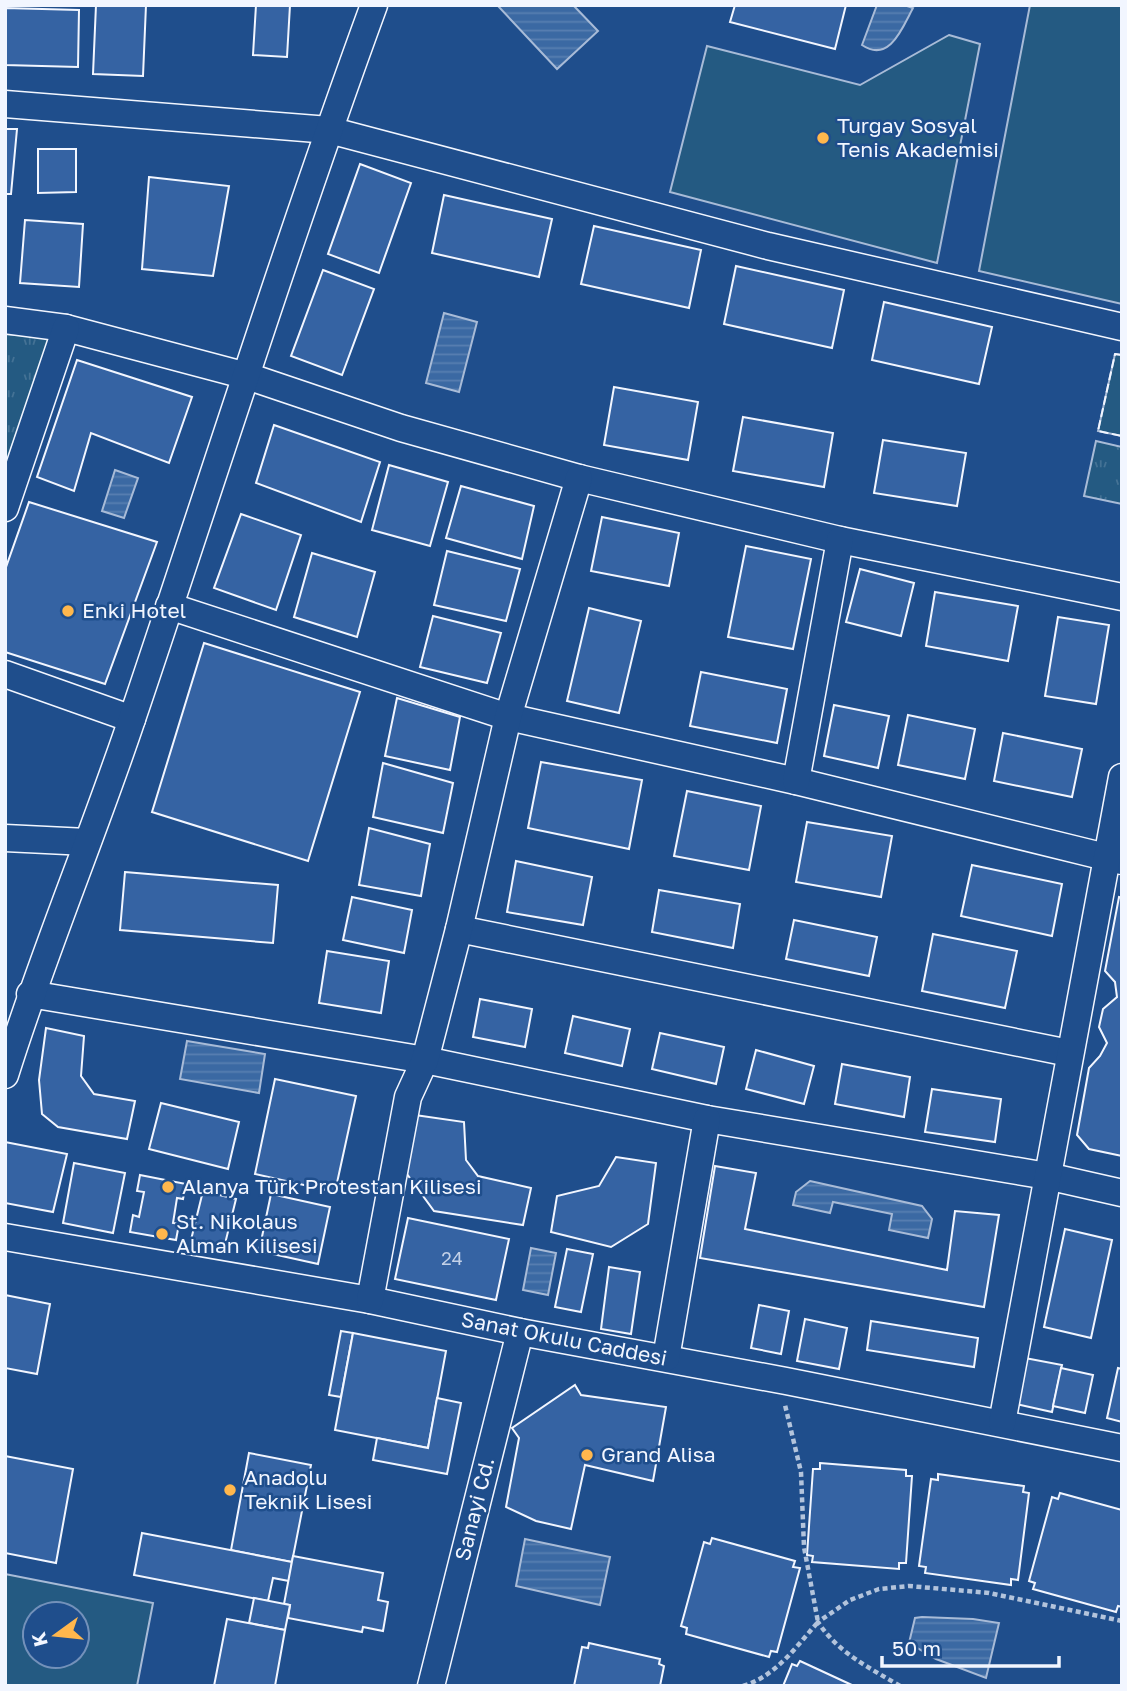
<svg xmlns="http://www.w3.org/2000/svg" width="1127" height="1691" font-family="'Golos Text',sans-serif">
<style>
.green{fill:#245a82;stroke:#a8bbd7;stroke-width:2;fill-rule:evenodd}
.park{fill:url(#park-tufts);stroke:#a8bbd7;stroke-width:2}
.water{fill:url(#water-rules);stroke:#a8bbd7;stroke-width:2}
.building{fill:#3563a3;stroke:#f2f6ff;stroke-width:2}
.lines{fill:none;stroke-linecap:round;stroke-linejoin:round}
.minor-casing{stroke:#f2f6ff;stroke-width:29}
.path{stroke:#b3c4dc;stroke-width:4.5;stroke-dasharray:5 3.5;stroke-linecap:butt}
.minor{stroke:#1f4e8c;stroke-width:26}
.fence{stroke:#f2f6ff;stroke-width:2;stroke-dasharray:9 3.5;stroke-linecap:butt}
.poi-dot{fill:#ffb74d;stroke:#1f4e8c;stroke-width:2.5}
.labels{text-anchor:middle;stroke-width:5;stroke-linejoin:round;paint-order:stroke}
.number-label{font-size:18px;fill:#c3d1e8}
.poi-label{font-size:21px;fill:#f2f6ff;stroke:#1f4e8c;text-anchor:start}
.street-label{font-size:21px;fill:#f2f6ff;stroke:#1f4e8c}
</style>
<defs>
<pattern id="park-tufts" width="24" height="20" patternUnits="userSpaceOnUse" patternTransform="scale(1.75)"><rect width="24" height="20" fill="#245a82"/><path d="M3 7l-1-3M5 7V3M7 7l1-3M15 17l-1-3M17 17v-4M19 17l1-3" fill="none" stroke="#447295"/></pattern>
<pattern id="water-rules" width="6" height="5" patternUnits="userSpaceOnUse" patternTransform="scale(1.75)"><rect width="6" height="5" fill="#3b69a3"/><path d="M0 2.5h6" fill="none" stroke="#587fb1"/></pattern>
</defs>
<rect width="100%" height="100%" fill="#1f4e8c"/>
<g class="green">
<path d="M 1030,5 L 1122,5 L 1122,304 L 979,271 Z"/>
<path d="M 949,35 L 980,44 L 937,263 L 670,192 L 707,46 L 860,85 Z"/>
<path d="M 1115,354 L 1122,355 L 1122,436 L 1098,431 Z"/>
<path d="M 5,1574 L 153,1603 L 137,1686 L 5,1686 ZM 77,1614 L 77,1656 L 35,1656 L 35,1614 Z"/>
</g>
<g class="park">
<path d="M 5,334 L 57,338 L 5,491 Z"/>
<path d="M 1096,441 L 1122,447 L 1122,504 L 1084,496 Z"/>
</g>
<g class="water">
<path d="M 573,5 L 598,31 L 557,69 L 498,6 Z"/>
<path d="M 877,5 L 904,5 L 913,8 C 903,26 890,64 862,45 Z"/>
<path d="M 444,313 L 477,322 L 459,392 L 426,383 Z"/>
<path d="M 115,470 L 138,478 L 124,518 L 102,511 Z"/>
<path d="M 187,1041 L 265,1054 L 259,1093 L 180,1079 Z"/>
<path d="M 810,1181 L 922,1206 L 932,1219 L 928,1238 L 889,1230 L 892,1214 L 833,1202 L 830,1213 L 793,1205 L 796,1192 Z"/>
<path d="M 531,1248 L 556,1253 L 548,1295 L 523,1290 Z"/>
<path d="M 525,1539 L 610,1557 L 600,1605 L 516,1586 Z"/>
<path d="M 922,1617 L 973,1619 L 999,1623 L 986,1678 L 936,1659 L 909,1643 L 915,1618 Z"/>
</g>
<g class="building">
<path d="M 96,5 L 146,5 L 143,76 L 93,74 Z"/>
<path d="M 256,5 L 290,5 L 287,57 L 253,55 Z"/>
<path d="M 735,5 L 846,5 L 835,49 L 730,22 Z"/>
<path d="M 5,8 L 79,10 L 78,67 L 5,65 Z"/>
<path d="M 5,129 L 17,129 L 11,194 L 5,194 Z"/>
<path d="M 38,149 L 76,149 L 76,192 L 38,193 Z"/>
<path d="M 360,164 L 411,183 L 379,273 L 328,254 Z"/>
<path d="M 149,177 L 229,186 L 213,276 L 142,269 Z"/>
<path d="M 444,195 L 552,219 L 539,277 L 432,253 Z"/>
<path d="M 25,220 L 83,224 L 79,287 L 20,283 Z"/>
<path d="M 594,226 L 701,250 L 689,308 L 581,284 Z"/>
<path d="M 736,266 L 844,290 L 832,348 L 724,324 Z"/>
<path d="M 323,270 L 374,289 L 342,375 L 291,356 Z"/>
<path d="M 884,302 L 992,327 L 979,384 L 872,360 Z"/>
<path d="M 77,360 L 192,397 L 169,463 L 91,433 L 74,491 L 37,477 Z"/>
<path d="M 614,387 L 698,402 L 688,460 L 604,445 Z"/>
<path d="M 743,417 L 833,433 L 824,487 L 733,471 Z"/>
<path d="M 274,425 L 380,462 L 361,522 L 256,483 Z"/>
<path d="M 883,440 L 966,453 L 957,506 L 874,493 Z"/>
<path d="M 389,465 L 448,482 L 430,546 L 372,530 Z"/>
<path d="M 461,486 L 534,506 L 522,559 L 446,538 Z"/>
<path d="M 29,502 L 157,542 L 105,684 L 5,652 L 5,570 Z"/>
<path d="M 241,514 L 301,535 L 276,610 L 214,588 Z"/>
<path d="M 602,517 L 679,533 L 669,586 L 591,571 Z"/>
<path d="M 746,546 L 811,559 L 793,649 L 728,637 Z"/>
<path d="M 447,551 L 520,569 L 506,621 L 434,605 Z"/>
<path d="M 312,553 L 375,572 L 357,637 L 294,617 Z"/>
<path d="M 860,569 L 914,583 L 901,636 L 846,622 Z"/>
<path d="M 935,592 L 1018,606 L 1008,661 L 926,646 Z"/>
<path d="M 589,608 L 641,621 L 619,713 L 567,701 Z"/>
<path d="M 433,616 L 501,633 L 487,683 L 420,667 Z"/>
<path d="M 1058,617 L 1109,625 L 1096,704 L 1045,696 Z"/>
<path d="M 204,643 L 360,692 L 308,861 L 152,812 Z"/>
<path d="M 701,672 L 787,689 L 777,743 L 690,726 Z"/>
<path d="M 397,698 L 460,717 L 450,770 L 385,756 Z"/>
<path d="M 834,705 L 889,716 L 878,768 L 824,756 Z"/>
<path d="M 908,715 L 975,729 L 965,779 L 898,765 Z"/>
<path d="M 1003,733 L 1082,749 L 1072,797 L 994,781 Z"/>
<path d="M 541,762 L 642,780 L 629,849 L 528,828 Z"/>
<path d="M 383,763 L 453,783 L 443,833 L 373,817 Z"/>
<path d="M 687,791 L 761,806 L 749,870 L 674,856 Z"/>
<path d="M 807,822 L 892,836 L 881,897 L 796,882 Z"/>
<path d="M 369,828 L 430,844 L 421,896 L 359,885 Z"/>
<path d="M 516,861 L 592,877 L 583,925 L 507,912 Z"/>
<path d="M 972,865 L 1062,884 L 1052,936 L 961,916 Z"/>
<path d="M 125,872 L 278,885 L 273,943 L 120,930 Z"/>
<path d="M 659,890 L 740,904 L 733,948 L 652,932 Z"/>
<path d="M 352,897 L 412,910 L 404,953 L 343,940 Z"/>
<path d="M 1119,897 L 1122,898 L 1122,1156 L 1089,1149 L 1077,1135 L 1089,1068 L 1100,1056 L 1107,1043 L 1099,1027 L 1103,1009 L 1117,997 L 1115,982 L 1105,971 Z"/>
<path d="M 794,920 L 877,937 L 869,976 L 786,959 Z"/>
<path d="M 933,934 L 1017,951 L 1005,1008 L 922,991 Z"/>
<path d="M 327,951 L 389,961 L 381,1013 L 319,1003 Z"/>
<path d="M 480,999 L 532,1009 L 525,1047 L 473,1037 Z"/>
<path d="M 573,1016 L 630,1029 L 622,1066 L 565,1053 Z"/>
<path d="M 46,1028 L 84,1036 L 81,1076 L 94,1094 L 135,1101 L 127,1139 L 58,1127 L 42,1114 L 39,1080 Z"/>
<path d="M 660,1033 L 724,1047 L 716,1084 L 652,1069 Z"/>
<path d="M 756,1050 L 814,1066 L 804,1104 L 746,1089 Z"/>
<path d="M 842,1064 L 910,1077 L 904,1117 L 835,1104 Z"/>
<path d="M 275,1079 L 356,1096 L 335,1192 L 255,1174 Z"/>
<path d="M 932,1089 L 1001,1099 L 995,1142 L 925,1132 Z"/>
<path d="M 161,1103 L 239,1122 L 228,1169 L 149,1149 Z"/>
<path d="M 415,1115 L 464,1122 L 466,1160 L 478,1176 L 531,1188 L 523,1225 L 434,1211 L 407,1174 Z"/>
<path d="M 5,1142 L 67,1154 L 53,1212 L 5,1203 Z"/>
<path d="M 616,1157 L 656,1163 L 648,1224 L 611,1247 L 551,1232 L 557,1196 L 599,1186 Z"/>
<path d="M 74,1163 L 125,1173 L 113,1233 L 63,1223 Z"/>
<path d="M 715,1166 L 756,1173 L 745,1229 L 947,1270 L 955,1211 L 999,1215 L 984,1307 L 700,1258 Z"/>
<path d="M 140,1175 L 186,1184 L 183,1199 L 177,1198 L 173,1223 L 179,1224 L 176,1240 L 130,1232 L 133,1215 L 139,1217 L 144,1192 L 137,1191 Z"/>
<path d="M 203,1191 L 236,1199 L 223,1252 L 190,1244 Z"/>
<path d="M 271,1194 L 330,1207 L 318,1264 L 259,1251 Z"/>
<path d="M 408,1218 L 509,1239 L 496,1300 L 395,1279 Z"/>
<path d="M 1065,1229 L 1112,1240 L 1091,1338 L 1044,1327 Z"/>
<path d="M 567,1249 L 593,1254 L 581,1312 L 555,1307 Z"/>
<path d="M 609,1267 L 640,1272 L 631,1334 L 601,1329 Z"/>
<path d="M 5,1295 L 50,1304 L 37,1374 L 5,1368 Z"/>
<path d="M 759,1305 L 789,1311 L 781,1354 L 751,1348 Z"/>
<path d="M 805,1319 L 847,1328 L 839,1369 L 797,1361 Z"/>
<path d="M 871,1321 L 978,1338 L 974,1367 L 867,1350 Z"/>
<path d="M 341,1331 L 353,1333 L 341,1397 L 329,1395 Z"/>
<path d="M 353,1333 L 446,1351 L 428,1448 L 335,1430 Z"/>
<path d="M 1025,1358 L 1062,1365 L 1052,1412 L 1016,1404 Z"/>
<path d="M 1061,1368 L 1093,1375 L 1085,1413 L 1053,1406 Z"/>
<path d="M 1118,1368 L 1122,1369 L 1122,1422 L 1107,1418 Z"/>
<path d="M 575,1385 L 581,1395 L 666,1407 L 653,1481 L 585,1465 L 571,1529 L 536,1521 L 506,1507 L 519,1438 L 512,1428 Z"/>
<path d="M 437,1398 L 461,1403 L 447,1474 L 373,1460 L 377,1438 L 428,1448 Z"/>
<path d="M 249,1453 L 311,1465 L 292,1562 L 231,1550 Z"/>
<path d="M 5,1456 L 73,1469 L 56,1563 L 5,1553 Z"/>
<path d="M 820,1463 L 906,1470 L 906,1476 L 912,1476 L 906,1563 L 899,1563 L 899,1569 L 812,1562 L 813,1556 L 807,1555 L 813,1469 L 820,1469 Z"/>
<path d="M 938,1474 L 1024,1486 L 1023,1492 L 1029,1493 L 1018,1580 L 1011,1579 L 1011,1585 L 925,1573 L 926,1567 L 919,1566 L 931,1479 L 938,1480 Z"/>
<path d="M 1060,1493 L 1122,1510 L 1122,1607 L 1118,1606 L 1116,1612 L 1033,1589 L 1035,1583 L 1029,1581 L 1052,1497 L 1058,1499 Z"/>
<path d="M 142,1533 L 292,1562 L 289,1581 L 273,1578 L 268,1601 L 134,1575 Z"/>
<path d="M 712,1538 L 795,1561 L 793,1567 L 800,1568 L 777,1652 L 771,1651 L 769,1657 L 686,1634 L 687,1628 L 681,1626 L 704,1542 L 710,1544 Z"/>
<path d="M 293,1556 L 383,1573 L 378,1600 L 388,1602 L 383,1631 L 363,1627 L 362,1632 L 288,1618 L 290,1605 L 284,1604 Z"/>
<path d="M 254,1598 L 290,1605 L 285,1630 L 249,1623 Z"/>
<path d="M 227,1619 L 285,1630 L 275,1686 L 214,1686 Z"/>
<path d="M 589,1643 L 660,1659 L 659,1664 L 664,1666 L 660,1686 L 574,1686 L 582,1647 L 588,1648 Z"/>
<path d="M 800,1661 L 854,1686 L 783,1686 L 792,1664 L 797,1666 Z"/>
</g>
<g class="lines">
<g class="minor-casing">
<g id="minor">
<path d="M 5,104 L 329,130 L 768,246 L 1122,327"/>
<path d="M 5,320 L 66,328 L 247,376 L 401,428 L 579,478 L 840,540 L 1122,597"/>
<path d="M 5,508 L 66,328"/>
<path d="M 169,606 L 508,717 L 796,781 L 1122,861"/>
<path d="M 5,674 L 132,719"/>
<path d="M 796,781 L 840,540"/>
<path d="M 5,838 L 87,842"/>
<path d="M 459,929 L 1069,1053"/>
<path d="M 30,994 L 425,1060 L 707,1119 L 1047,1176 L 1122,1193"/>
<path d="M 5,1075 C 43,953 93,836 133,716 C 213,479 288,240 374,5"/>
<path d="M 5,1237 L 370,1300 L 520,1332 L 786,1381 L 1122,1448"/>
<path d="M 370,1300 L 408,1097 L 425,1060 L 459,929 L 508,717 L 579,478"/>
<path d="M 666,1358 L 707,1119"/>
<path d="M 1002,1423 L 1122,777"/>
<path d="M 431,1686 L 520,1332"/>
</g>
</g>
<g class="path">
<path d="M 743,1686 C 776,1676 796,1647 818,1622 L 804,1547 L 801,1472 L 785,1405"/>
<path d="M 900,1686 C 870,1668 838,1653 818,1622 L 850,1600 L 879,1589 L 909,1586 L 989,1593 L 1122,1621"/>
</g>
<use href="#minor" class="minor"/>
<path class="fence" d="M 1122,355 L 1115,354 L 1098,431 L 1122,436"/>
</g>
<g class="poi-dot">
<circle cx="823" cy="138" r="7"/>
<circle cx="68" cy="611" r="7"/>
<circle cx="168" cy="1187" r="7"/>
<circle cx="162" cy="1234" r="7"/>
<circle cx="587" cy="1455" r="7"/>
<circle cx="230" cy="1490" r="7"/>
</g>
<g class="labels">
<g class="number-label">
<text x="452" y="1265">24</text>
</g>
<g class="poi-label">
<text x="837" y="133">Turgay Sosyal<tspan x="837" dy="24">Tenis Akademisi</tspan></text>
<text x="82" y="618">Enki Hotel</text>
<text x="182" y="1194">Alanya Türk Protestan Kilisesi</text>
<text x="176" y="1229">St. Nikolaus<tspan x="176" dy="24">Alman Kilisesi</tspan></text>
<text x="601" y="1462">Grand Alisa</text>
<text x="244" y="1485">Anadolu<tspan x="244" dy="24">Teknik Lisesi</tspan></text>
</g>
<g class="street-label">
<text transform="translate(564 1339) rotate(11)" y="7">Sanat Okulu Caddesi</text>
<text transform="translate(475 1509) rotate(-76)" y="7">Sanayi Cd.</text>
</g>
</g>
<rect width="1127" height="1691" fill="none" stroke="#f2f6ff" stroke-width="14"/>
<g transform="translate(56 1635) rotate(255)"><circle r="33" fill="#1f4e8c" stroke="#7391ba" stroke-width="2"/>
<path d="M0-5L12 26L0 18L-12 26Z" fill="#ffb74d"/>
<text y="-10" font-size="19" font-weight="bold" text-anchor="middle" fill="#f2f6ff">K</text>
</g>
<path d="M882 1656v10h177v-10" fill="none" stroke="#f2f6ff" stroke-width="3.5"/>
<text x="892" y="1656" font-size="21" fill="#f2f6ff" stroke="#1f4e8c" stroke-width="5" paint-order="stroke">50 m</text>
</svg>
